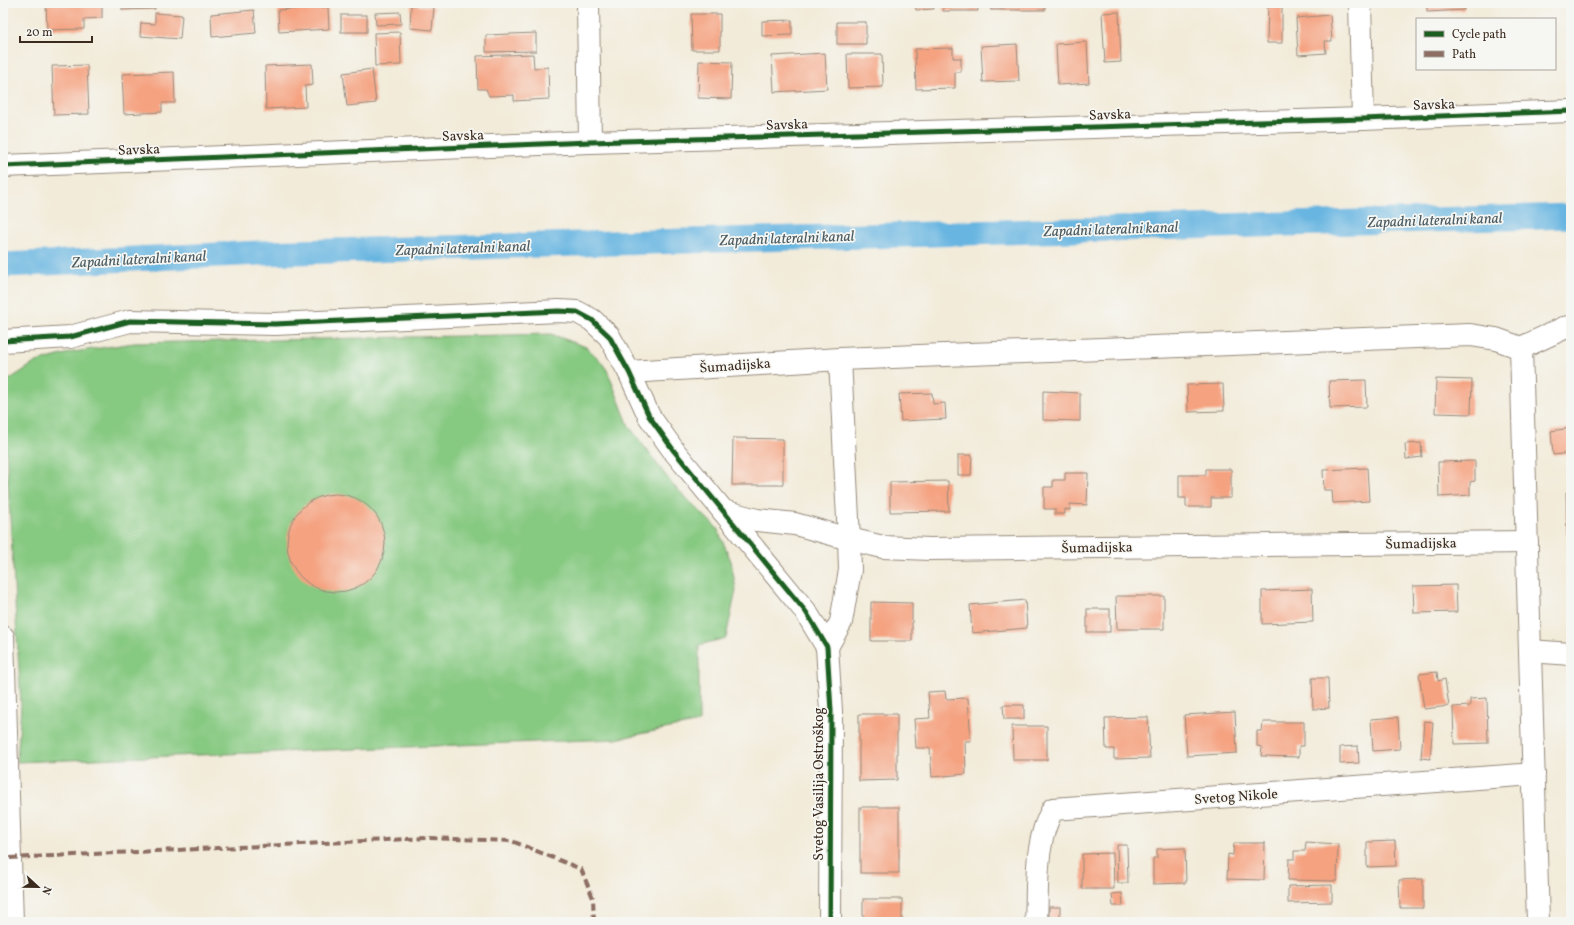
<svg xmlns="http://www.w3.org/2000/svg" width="1574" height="925" font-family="Vollkorn,serif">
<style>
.green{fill:#86c981;stroke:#607a50}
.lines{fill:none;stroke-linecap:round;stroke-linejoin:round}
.canal{stroke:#67b5e1;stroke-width:25}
.building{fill:#f5a280}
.minor-casing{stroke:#968a7c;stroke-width:24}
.minor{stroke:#fff;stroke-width:22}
.quiet{stroke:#8d6e63;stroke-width:4;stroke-dasharray:8 4;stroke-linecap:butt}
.cycleway-casing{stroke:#f6f6f2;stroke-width:8}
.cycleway{stroke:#1b5e20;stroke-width:5}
.labels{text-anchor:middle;stroke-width:3.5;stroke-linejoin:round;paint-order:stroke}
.street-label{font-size:14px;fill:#3b2a1e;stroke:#f6f6f2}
.water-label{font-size:15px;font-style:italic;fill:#4a5b62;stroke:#f6f6f2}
</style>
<rect width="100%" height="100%" fill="#f6f6f2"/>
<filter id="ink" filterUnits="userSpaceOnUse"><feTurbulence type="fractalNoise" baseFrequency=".025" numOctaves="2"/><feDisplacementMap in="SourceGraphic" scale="8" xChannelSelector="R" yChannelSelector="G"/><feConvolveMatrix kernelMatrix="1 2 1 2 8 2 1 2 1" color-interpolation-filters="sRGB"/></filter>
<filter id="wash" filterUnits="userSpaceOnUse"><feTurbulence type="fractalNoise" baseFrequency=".012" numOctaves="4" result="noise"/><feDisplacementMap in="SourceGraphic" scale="16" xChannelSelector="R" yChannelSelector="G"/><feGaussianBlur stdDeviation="0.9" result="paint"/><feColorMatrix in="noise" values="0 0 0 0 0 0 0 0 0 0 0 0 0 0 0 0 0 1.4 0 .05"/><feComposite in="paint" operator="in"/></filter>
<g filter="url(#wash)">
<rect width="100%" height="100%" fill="#f2ebd9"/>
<path class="green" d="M 551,334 L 586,347 L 599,359 L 607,370 L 629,426 L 672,484 L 717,528 L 731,561 L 736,590 L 726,638 L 699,645 L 699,722 L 616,739 L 17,762 L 21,705 L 3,397 L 3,388 L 7,381 L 36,362 L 73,352 L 134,343 Z"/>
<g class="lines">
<path class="canal" d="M 3,265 L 261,253 L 1571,216"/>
</g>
<g id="blocks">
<g class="building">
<path d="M 46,3 L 102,3 L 102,18 L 84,19 L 84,29 L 47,30 Z"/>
<path d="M 122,3 L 155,3 L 155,9 L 122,10 Z"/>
<path d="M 204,3 L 218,3 L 218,4 L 205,5 Z"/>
<path d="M 915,3 L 933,3 L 934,9 L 916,10 Z"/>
<path d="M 943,3 L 977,3 L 978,11 L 943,11 Z"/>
<rect x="991" y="3" width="54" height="7"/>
<path d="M 1268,3 L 1282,3 L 1282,43 L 1267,43 Z"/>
<path d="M 1427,3 L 1464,3 L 1464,10 L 1427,12 Z"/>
<path d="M 411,5 L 434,7 L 432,30 L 410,28 Z"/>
<path d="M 328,7 L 329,29 L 279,32 L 278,10 Z"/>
<path d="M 254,10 L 256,33 L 212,37 L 211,14 Z"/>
<path d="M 400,12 L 401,24 L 376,25 L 375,13 Z"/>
<path d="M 1119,12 L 1121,62 L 1105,63 L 1102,13 Z"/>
<path d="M 155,13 L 182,15 L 180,39 L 140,36 L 141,23 L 155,24 Z"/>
<path d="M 691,14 L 720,14 L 720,50 L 692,50 Z"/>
<rect x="341" y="15" width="26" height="17"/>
<path d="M 1330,15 L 1332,41 L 1325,41 L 1326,53 L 1298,55 L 1296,18 Z"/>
<path d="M 792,20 L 792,35 L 762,36 L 762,21 Z"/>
<rect x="837" y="22" width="29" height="22"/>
<path d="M 400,32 L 401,65 L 375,66 L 374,33 Z"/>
<path d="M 536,33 L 536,51 L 486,52 L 486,35 Z"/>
<path d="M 1087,42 L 1089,83 L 1058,85 L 1056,44 Z"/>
<path d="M 1017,44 L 1019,81 L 983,82 L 981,46 Z"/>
<path d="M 953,48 L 953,58 L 961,58 L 961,72 L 955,72 L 955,88 L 916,89 L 915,49 Z"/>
<path d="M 825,53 L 827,89 L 774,92 L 772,56 Z"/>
<path d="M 533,54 L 534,68 L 548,67 L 549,99 L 514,101 L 514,95 L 489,96 L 486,89 L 478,89 L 477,56 Z"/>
<path d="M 847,54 L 882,54 L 883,87 L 848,88 Z"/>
<path d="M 699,61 L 732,62 L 731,99 L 698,98 Z"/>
<path d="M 312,64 L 313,85 L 305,86 L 306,107 L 266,109 L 265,66 Z"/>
<path d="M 87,65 L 89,114 L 54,115 L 52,66 Z"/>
<path d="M 372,69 L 376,103 L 347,106 L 343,73 Z"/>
<path d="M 174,72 L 175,103 L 162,103 L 162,112 L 124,114 L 122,74 Z"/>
<path d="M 1436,379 L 1472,380 L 1471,414 L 1435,413 Z"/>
<path d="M 1366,380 L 1367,407 L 1330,408 L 1329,381 Z"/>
<path d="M 1223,384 L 1224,411 L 1188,412 L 1187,385 Z"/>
<path d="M 1043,391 L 1080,393 L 1080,421 L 1043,420 Z"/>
<path d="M 932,393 L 933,404 L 945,403 L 946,419 L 901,421 L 899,394 Z"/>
<path d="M 1571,428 L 1571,453 L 1553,455 L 1551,431 Z"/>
<path d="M 733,438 L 783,439 L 783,485 L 732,485 Z"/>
<path d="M 1421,443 L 1422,457 L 1406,459 L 1405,444 Z"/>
<path d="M 958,455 L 972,455 L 971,475 L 958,475 Z"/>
<path d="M 1475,461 L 1475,481 L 1470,482 L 1470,495 L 1439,497 L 1438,462 Z"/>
<path d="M 1367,468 L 1369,501 L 1333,503 L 1332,490 L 1324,490 L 1323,470 Z"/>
<path d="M 1206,469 L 1231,469 L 1231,498 L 1211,498 L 1211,507 L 1186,507 L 1186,498 L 1179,498 L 1179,475 L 1206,475 Z"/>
<path d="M 1065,473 L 1088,473 L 1087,505 L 1070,504 L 1070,510 L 1065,509 L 1065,514 L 1055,514 L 1055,509 L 1044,509 L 1044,487 L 1053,487 L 1053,480 L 1065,480 Z"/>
<path d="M 948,481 L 949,511 L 890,512 L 890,482 Z"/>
<path d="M 1566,492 L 1571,492 L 1571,536 L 1567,536 Z"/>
<circle cx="336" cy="543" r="49"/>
<path d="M 1456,585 L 1457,612 L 1414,613 L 1413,586 Z"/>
<path d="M 1312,589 L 1313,622 L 1262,624 L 1262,591 Z"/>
<path d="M 1116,596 L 1164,596 L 1164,629 L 1117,629 Z"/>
<path d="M 1025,600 L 1027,628 L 972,633 L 970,605 Z"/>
<path d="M 871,602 L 912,603 L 912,641 L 871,641 Z"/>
<rect x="1087" y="609" width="23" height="23"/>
<path d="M 1437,672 L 1438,681 L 1445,679 L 1449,706 L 1424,709 L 1419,674 Z"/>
<path d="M 1312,678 L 1328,678 L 1329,708 L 1313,709 Z"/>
<path d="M 945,691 L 946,699 L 968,698 L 971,741 L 965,741 L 966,774 L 932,777 L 930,748 L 916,748 L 914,719 L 930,718 L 928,692 Z"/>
<path d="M 1487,698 L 1488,743 L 1454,744 L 1453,707 L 1470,706 L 1470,699 Z"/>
<path d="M 1003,705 L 1024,705 L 1024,719 L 1004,719 Z"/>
<path d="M 1235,712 L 1237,753 L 1187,756 L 1184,715 Z"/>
<path d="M 859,714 L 897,714 L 897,780 L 859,781 Z"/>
<path d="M 1148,717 L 1150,758 L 1114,759 L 1114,749 L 1106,749 L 1105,718 Z"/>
<path d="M 1398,717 L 1400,749 L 1373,751 L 1371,719 Z"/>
<path d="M 1424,721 L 1433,722 L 1430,759 L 1421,758 Z"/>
<path d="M 1263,722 L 1304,722 L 1304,746 L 1299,746 L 1299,757 L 1261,756 L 1262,747 L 1257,746 L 1257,731 L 1262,731 Z"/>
<path d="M 1012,726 L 1047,726 L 1047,760 L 1013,760 Z"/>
<path d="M 1358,746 L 1359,763 L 1340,764 L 1340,747 Z"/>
<rect x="860" y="807" width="39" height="66"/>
<path d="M 1395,841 L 1396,866 L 1367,867 L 1367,842 Z"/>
<path d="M 1306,842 L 1338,844 L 1337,881 L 1288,880 L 1289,859 L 1294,859 L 1294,851 L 1305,851 Z"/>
<path d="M 1234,843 L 1265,843 L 1264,880 L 1227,879 L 1228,854 L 1233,855 Z"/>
<path d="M 1117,845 L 1127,845 L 1128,883 L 1118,883 Z"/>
<path d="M 1185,848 L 1186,883 L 1153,884 L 1153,858 L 1157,858 L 1157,849 Z"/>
<path d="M 1113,853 L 1114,889 L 1082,889 L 1082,854 Z"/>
<path d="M 1423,879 L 1423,908 L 1400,908 L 1399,880 Z"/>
<path d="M 1332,885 L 1332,902 L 1288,903 L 1288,886 Z"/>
<path d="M 1122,893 L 1123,906 L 1113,906 L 1112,894 Z"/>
<rect x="863" y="899" width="39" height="23"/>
<rect x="1049" y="907" width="11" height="15"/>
<path d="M 1428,918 L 1428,922 L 1410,922 L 1410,920 Z"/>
</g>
</g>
</g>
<g filter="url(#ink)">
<use href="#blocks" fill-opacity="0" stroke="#968a7c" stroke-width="1"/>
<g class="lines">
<g class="minor-casing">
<g id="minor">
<path d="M 588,3 L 590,142"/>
<path d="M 1360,3 L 1363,119"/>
<path d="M 3,166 L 590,142 L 1363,119 L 1571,111"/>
<path d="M 3,341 L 70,337 L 130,321 L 275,324 L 559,311 L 577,312 L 592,320 L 609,336 L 629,372 L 649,416 L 674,451 L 806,612 L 827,647 L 831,711 L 830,922"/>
<path d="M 1521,348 L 1538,922"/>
<path d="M 840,359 L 849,539 L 883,547 L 930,549 L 1527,542"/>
<path d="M 629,372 L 840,359 L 1470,335 L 1496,339 L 1521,348 L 1564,328 L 1571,327"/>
<path d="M 723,511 L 757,520 L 795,524 L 849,539 L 850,570 L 841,622 L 827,647"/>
<path d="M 3,637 L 12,922"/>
<path d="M 1530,651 L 1571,654"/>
<path d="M 1036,922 C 1038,885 1034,842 1053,809 L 1534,774"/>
</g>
</g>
<use href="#minor" class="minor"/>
<path class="quiet" d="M 10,858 L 428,838 L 512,841 L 581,869 L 593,898 L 594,922"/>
<g class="cycleway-casing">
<g id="cycleway">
<path d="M 3,166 L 590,142 L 1363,119 L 1571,111"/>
<path d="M 3,341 L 70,337 L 130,321 L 275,324 L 559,311 L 577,312 L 592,320 L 609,336 L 629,372 L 649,416 L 674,451 L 806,612 L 827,647 L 831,711 L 830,922"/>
</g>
</g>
<use href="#cycleway" class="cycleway"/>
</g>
</g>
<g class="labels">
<g class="street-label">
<text transform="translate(1434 104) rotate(-2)" y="5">Savska</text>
<text transform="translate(1110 114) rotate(-2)" y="5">Savska</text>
<text transform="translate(787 124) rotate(-2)" y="5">Savska</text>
<text transform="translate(463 135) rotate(-2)" y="5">Savska</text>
<text transform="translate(139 149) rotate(-2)" y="5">Savska</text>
<text transform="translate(735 365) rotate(-4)" y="5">Šumadijska</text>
<text transform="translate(1421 543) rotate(-1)" y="5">Šumadijska</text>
<text transform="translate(1097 547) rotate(-1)" y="5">Šumadijska</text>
<text transform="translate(818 784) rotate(-90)" y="5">Svetog Vasilija Ostroškog</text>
<text transform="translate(1236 796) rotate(-4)" y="5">Svetog Nikole</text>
</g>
<g class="water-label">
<text transform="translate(1435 220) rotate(-2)" y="5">Zapadni lateralni kanal</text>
<text transform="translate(1111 229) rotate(-2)" y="5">Zapadni lateralni kanal</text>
<text transform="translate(787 238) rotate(-2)" y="5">Zapadni lateralni kanal</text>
<text transform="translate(463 248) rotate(-2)" y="5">Zapadni lateralni kanal</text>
<text transform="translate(139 259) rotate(-3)" y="5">Zapadni lateralni kanal</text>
</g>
</g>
<rect width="1574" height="925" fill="none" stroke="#f6f6f2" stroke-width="16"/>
<rect x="1416" y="18" width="140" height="52" fill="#f6f6f2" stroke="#aba49d"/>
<rect x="1424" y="31" width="20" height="6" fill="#1b5e20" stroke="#aba49d"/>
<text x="1452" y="38" font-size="12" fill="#3b2a1e">Cycle path</text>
<rect x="1424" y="51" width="20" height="6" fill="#8d6e63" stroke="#aba49d"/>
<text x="1452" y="58" font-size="12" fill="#3b2a1e">Path</text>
<g transform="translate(38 887) rotate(112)" stroke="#f6f6f2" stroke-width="3" paint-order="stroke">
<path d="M0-3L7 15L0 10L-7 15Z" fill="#3b2a1e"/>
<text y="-6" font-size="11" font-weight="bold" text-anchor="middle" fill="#3b2a1e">N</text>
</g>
<path d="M20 36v6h72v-6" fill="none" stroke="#3b2a1e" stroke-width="2"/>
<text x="26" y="36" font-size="12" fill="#3b2a1e" stroke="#f6f6f2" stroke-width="3" paint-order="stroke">20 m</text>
</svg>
